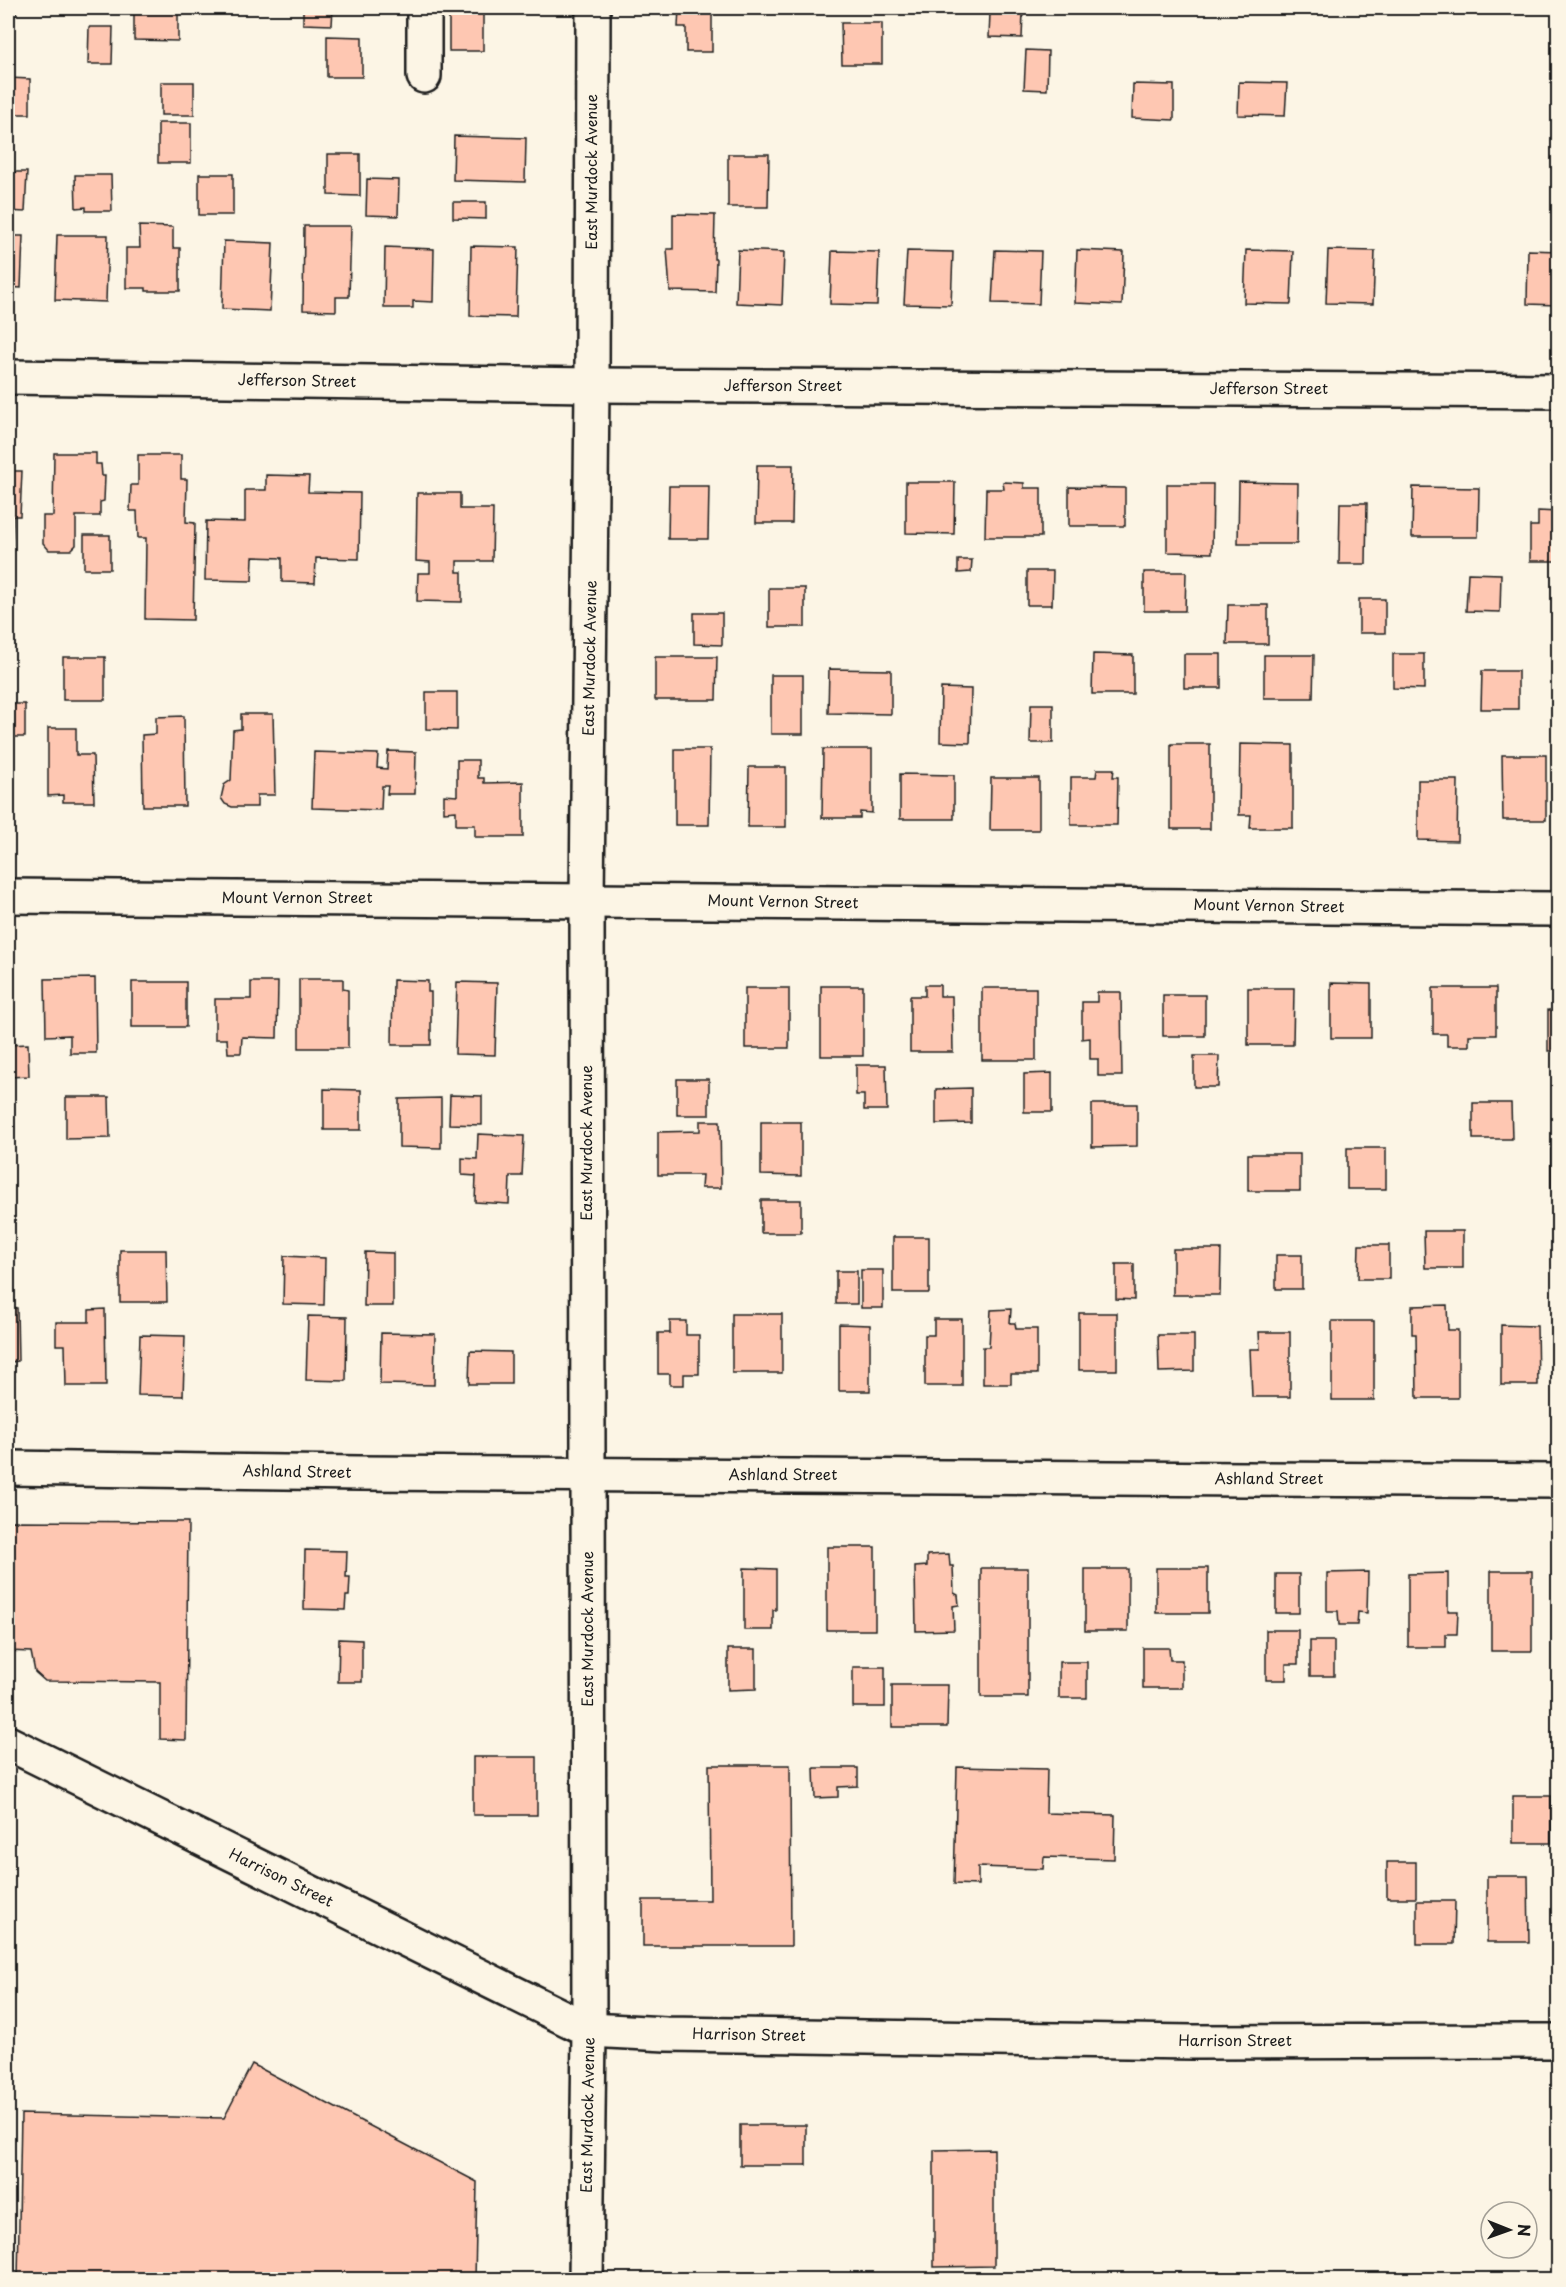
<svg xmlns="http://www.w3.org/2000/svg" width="1566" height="2287" font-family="'Playpen Sans',sans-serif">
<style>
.building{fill:#fec7b2;stroke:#1c1c1c;stroke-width:1.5}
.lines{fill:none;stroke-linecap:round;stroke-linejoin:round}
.minor-casing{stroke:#1c1c1c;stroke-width:38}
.major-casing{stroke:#1c1c1c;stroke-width:38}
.minor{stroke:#fcf5e5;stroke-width:33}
.major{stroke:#fcf5e5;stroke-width:33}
.labels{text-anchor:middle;stroke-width:6;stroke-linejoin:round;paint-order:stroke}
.street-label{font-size:15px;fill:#1c1c1c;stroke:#fcf5e5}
</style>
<rect width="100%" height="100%" fill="#fcf5e5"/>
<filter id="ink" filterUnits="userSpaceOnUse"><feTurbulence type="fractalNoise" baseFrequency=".0167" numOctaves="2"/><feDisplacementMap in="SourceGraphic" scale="12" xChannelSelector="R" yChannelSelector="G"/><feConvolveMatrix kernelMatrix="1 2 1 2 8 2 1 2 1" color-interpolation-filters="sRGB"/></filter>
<g filter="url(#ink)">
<g class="building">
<rect x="8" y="8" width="8" height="6"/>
<path d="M 134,8 L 178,8 L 178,41 L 134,40 Z"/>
<path d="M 303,8 L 333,8 L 332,25 L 303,24 Z"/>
<rect x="449" y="8" width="34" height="43"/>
<path d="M 679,8 L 712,8 L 712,52 L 686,52 L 686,27 L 678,27 Z"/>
<path d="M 984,8 L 1029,8 L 1029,12 L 1023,12 L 1022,38 L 989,37 L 990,13 L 984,12 Z"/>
<path d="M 841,23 L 882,23 L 882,64 L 842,64 Z"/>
<path d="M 89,27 L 113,27 L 112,64 L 88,64 Z"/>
<path d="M 327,36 L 362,37 L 362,77 L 327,77 Z"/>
<path d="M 1026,50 L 1048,51 L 1047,90 L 1024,89 Z"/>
<path d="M 8,78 L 30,79 L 30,114 L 8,114 Z"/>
<rect x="161" y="82" width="33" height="33"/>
<path d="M 1239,82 L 1287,83 L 1285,116 L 1238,115 Z"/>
<path d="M 1133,84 L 1174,85 L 1174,120 L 1132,118 Z"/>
<rect x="158" y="123" width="33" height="40"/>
<path d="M 454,136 L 526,138 L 525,182 L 453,180 Z"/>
<path d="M 328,154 L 360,154 L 360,196 L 328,195 Z"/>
<path d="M 728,154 L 769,154 L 768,207 L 728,207 Z"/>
<path d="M 8,172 L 27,172 L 25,212 L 8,211 Z"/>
<rect x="199" y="174" width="34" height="41"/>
<path d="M 75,175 L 111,175 L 112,211 L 86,211 L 86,207 L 76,208 Z"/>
<path d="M 367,179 L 399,180 L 398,216 L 366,215 Z"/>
<path d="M 453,202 L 486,202 L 486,219 L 453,218 Z"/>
<path d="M 673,214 L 715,215 L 714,259 L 716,259 L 715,292 L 670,291 L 667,249 L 673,249 Z"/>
<path d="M 139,226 L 173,227 L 173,248 L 180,248 L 180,291 L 146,291 L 146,288 L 126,288 L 126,248 L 140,248 Z"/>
<path d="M 304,226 L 351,226 L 349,297 L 336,297 L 336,311 L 303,310 Z"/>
<path d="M 57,235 L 108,235 L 106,302 L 55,300 Z"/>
<path d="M 8,236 L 23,236 L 21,288 L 8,287 Z"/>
<path d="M 224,241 L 273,243 L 270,311 L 222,309 Z"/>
<path d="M 471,246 L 518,247 L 516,317 L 470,316 Z"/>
<path d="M 385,247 L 434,249 L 433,302 L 413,301 L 413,308 L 384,308 Z"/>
<path d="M 738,250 L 784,252 L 782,305 L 736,303 Z"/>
<path d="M 995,250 L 1041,251 L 1039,304 L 992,303 Z"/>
<path d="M 1077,250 L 1124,252 L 1122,305 L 1075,303 Z"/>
<path d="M 1246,250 L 1293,251 L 1291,304 L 1244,303 Z"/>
<path d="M 1328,250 L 1375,251 L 1373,304 L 1326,303 Z"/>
<path d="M 1528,250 L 1558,251 L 1558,305 L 1527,304 Z"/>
<path d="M 832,251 L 879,252 L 877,305 L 830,304 Z"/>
<path d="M 907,251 L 953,252 L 951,305 L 904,304 Z"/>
<path d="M 54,453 L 96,453 L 96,464 L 101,464 L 102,476 L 105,476 L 104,501 L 100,502 L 100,516 L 76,516 L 76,545 L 71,550 L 49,550 L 43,543 L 43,516 L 53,516 Z"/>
<path d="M 138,455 L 181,455 L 181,479 L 187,479 L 186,522 L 195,523 L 193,620 L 145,619 L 146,538 L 138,538 L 137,511 L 130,511 L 131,485 L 138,485 Z"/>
<path d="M 757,465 L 793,465 L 792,523 L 756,523 Z"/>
<path d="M 8,471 L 22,471 L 20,516 L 13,516 L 12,549 L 8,548 Z"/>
<path d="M 266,475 L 309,476 L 308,492 L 360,493 L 359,559 L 316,558 L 315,583 L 282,582 L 282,558 L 253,557 L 252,581 L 205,580 L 206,521 L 245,522 L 245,490 L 266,490 Z"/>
<path d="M 906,482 L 955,482 L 954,534 L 906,533 Z"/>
<path d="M 1003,482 L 1024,483 L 1024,488 L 1041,488 L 1041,537 L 985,537 L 986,489 L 1004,489 Z"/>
<path d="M 1239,482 L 1298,483 L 1297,544 L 1238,544 Z"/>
<path d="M 1167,484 L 1213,484 L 1212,553 L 1167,552 Z"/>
<path d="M 669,486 L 709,486 L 708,539 L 668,539 Z"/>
<path d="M 1069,487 L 1125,488 L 1125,526 L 1069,526 Z"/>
<path d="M 1413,487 L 1479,488 L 1478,537 L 1412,537 Z"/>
<path d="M 417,493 L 460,493 L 460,509 L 493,509 L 492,561 L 457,561 L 457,572 L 462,572 L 462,602 L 417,601 L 418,573 L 430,573 L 430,562 L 416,561 Z"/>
<path d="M 1340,503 L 1367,503 L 1366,564 L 1339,564 Z"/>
<path d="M 1538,511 L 1558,512 L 1558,561 L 1530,561 L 1530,526 L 1538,526 Z"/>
<rect x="84" y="535" width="26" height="34"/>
<path d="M 958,560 L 972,560 L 971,572 L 958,573 Z"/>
<path d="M 1027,571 L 1053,571 L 1052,605 L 1027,605 Z"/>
<path d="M 1144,572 L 1186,572 L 1185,611 L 1144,611 Z"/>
<path d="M 1468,573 L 1501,574 L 1500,612 L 1466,611 Z"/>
<rect x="769" y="588" width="36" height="39"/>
<rect x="1359" y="599" width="26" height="34"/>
<path d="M 1228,605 L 1268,605 L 1268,644 L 1227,644 Z"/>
<path d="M 694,613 L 722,613 L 722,645 L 694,644 Z"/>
<path d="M 1093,654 L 1133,655 L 1133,694 L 1092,694 Z"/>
<rect x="1184" y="654" width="37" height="34"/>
<path d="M 1393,654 L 1424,654 L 1424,689 L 1393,688 Z"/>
<path d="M 1264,655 L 1314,655 L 1313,698 L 1264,698 Z"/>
<rect x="63" y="657" width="42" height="43"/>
<path d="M 655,657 L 717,657 L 716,700 L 655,700 Z"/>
<path d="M 829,669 L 891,670 L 891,714 L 828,713 Z"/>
<path d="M 1482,671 L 1518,671 L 1518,709 L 1481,709 Z"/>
<rect x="771" y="675" width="32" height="59"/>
<path d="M 941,688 L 971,689 L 970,743 L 940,742 Z"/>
<path d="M 426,692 L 457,692 L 457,730 L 426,729 Z"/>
<rect x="8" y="704" width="17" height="33"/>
<path d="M 1031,704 L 1053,704 L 1053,743 L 1030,743 Z"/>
<path d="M 241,714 L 273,714 L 275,795 L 257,795 L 257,807 L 232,807 L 225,804 L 221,798 L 224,785 L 231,780 L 233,730 L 241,729 Z"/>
<path d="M 184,716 L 185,806 L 143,806 L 142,735 L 156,734 L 156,717 Z"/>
<path d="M 48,728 L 76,728 L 76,755 L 93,755 L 94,802 L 63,802 L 63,795 L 48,796 Z"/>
<rect x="1171" y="744" width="39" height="85"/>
<path d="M 1240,744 L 1293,745 L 1293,828 L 1250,828 L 1251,815 L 1239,815 Z"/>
<path d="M 8,746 L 9,802 L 8,802 Z"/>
<path d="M 675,749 L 710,749 L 709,825 L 675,825 Z"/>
<path d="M 823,749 L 872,749 L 872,813 L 860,812 L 860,818 L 822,818 Z"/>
<path d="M 388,751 L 416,752 L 415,794 L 387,794 L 388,786 L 382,786 L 381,810 L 312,808 L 314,752 L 378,754 L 377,768 L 387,769 Z"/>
<path d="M 1502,755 L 1546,755 L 1546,820 L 1503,820 Z"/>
<path d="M 457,760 L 478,760 L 478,778 L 484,778 L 484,783 L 523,782 L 523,837 L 475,837 L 475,825 L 456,825 L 456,811 L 444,812 L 444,795 L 457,796 Z"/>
<path d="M 749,767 L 786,767 L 786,827 L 748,827 Z"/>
<path d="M 1097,769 L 1114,769 L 1113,777 L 1118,777 L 1117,825 L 1071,825 L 1071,777 L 1096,777 Z"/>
<path d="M 900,774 L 954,775 L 954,819 L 900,819 Z"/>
<path d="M 991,778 L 1039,778 L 1039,830 L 990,830 Z"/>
<path d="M 1418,780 L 1458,780 L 1457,841 L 1418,840 Z"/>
<path d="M 10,977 L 11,1033 L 8,1033 L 8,978 Z"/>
<path d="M 95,978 L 96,1053 L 70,1053 L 70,1035 L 46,1036 L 45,979 Z"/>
<path d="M 299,979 L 343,979 L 343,989 L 348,990 L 348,1048 L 299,1048 Z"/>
<path d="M 393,980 L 428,981 L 428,992 L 431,992 L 431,1045 L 392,1045 Z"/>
<rect x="132" y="982" width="54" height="45"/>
<path d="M 251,982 L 278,982 L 277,1038 L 242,1037 L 241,1053 L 228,1053 L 227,1039 L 215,1039 L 215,999 L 251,999 Z"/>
<path d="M 457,982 L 497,983 L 495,1055 L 455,1054 Z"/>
<path d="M 1331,983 L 1371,984 L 1371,1038 L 1331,1038 Z"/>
<path d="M 925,985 L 940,985 L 940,996 L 952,996 L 953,1052 L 910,1052 L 910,996 L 925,996 Z"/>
<rect x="821" y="986" width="42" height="70"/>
<rect x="745" y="988" width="44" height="60"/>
<rect x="982" y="988" width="54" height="72"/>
<path d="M 1248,988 L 1294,988 L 1293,1045 L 1248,1045 Z"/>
<path d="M 1433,988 L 1496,988 L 1496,1035 L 1469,1035 L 1469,1046 L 1447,1046 L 1447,1034 L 1433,1034 Z"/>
<path d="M 1097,992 L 1121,992 L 1122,1076 L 1098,1076 L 1098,1059 L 1090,1059 L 1090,1038 L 1082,1039 L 1082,1002 L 1097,1002 Z"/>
<rect x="1163" y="995" width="42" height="41"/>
<rect x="1548" y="1010" width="10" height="41"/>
<path d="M 28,1044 L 29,1076 L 9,1077 L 8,1045 Z"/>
<path d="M 1194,1056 L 1219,1056 L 1218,1087 L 1194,1087 Z"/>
<path d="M 856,1065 L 886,1065 L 887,1110 L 864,1110 L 864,1095 L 856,1095 Z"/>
<path d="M 1052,1073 L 1052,1112 L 1024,1112 L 1024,1074 Z"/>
<rect x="677" y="1079" width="32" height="36"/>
<path d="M 971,1088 L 971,1123 L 936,1124 L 936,1089 Z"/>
<path d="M 324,1089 L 361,1090 L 361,1130 L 324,1130 Z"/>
<path d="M 450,1095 L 482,1096 L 482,1125 L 449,1124 Z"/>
<path d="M 66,1097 L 109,1097 L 110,1138 L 66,1139 Z"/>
<path d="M 441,1098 L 441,1148 L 399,1147 L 399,1099 Z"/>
<path d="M 1473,1103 L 1511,1103 L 1512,1139 L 1473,1139 Z"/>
<path d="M 1092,1104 L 1137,1104 L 1137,1146 L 1092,1147 Z"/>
<path d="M 700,1121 L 720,1121 L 721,1188 L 701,1188 L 702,1175 L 658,1175 L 658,1132 L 700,1131 Z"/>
<path d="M 761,1122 L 801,1122 L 801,1176 L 761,1175 Z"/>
<path d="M 478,1134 L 524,1136 L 522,1176 L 510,1176 L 509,1204 L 475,1202 L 476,1176 L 462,1175 L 462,1158 L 477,1159 Z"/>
<rect x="1347" y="1148" width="39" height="41"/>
<rect x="1551" y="1149" width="7" height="39"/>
<rect x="1248" y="1154" width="52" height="37"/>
<rect x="761" y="1200" width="40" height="33"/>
<path d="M 1424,1231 L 1463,1231 L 1463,1268 L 1425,1268 Z"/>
<rect x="893" y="1237" width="36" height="56"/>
<path d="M 1359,1245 L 1389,1245 L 1389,1279 L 1358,1279 Z"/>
<path d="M 1173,1249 L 1221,1249 L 1220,1295 L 1173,1295 Z"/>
<path d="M 120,1250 L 166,1250 L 167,1302 L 120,1302 Z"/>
<path d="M 365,1252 L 393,1253 L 393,1306 L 364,1306 Z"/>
<rect x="1276" y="1255" width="26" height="34"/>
<path d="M 284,1256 L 325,1258 L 324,1305 L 283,1304 Z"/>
<path d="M 1116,1264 L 1134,1264 L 1134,1300 L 1116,1299 Z"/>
<rect x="861" y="1270" width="22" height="38"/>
<rect x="836" y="1271" width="21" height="33"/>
<path d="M 1447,1305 L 1448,1330 L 1458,1330 L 1458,1398 L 1417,1398 L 1416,1334 L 1412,1334 L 1412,1306 Z"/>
<path d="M 8,1308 L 17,1308 L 18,1361 L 10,1362 L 10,1371 L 8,1371 Z"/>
<path d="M 105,1309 L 106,1386 L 66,1386 L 65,1345 L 56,1345 L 56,1322 L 89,1322 L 89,1310 Z"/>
<path d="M 1011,1309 L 1010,1323 L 1015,1323 L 1016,1329 L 1037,1329 L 1037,1374 L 1011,1374 L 1011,1384 L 983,1384 L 983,1347 L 989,1347 L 991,1310 Z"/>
<rect x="1079" y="1313" width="38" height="57"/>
<rect x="732" y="1314" width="50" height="59"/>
<path d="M 308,1316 L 347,1317 L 346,1381 L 306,1380 Z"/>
<path d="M 934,1319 L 962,1319 L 962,1386 L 925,1386 L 925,1335 L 934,1335 Z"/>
<path d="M 670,1321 L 686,1321 L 686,1335 L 699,1335 L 699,1374 L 684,1374 L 684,1385 L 670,1385 L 670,1374 L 658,1374 L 658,1333 L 670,1333 Z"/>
<rect x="1332" y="1321" width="42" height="79"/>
<path d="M 839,1324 L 870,1325 L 870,1391 L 839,1391 Z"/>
<path d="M 1501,1325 L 1537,1326 L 1538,1385 L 1501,1385 Z"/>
<path d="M 1259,1332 L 1290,1332 L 1290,1397 L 1252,1397 L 1250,1349 L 1260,1349 Z"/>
<path d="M 381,1333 L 435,1334 L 434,1385 L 380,1384 Z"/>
<path d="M 140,1335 L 185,1336 L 183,1396 L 138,1395 Z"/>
<path d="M 1158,1335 L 1194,1335 L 1194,1371 L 1159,1372 Z"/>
<path d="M 470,1351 L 511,1352 L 511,1384 L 469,1384 Z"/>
<path d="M 8,1521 L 188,1522 L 186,1740 L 160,1739 L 160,1682 L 45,1681 L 35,1672 L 31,1652 L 8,1651 Z"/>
<rect x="827" y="1547" width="48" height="83"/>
<path d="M 305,1550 L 347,1551 L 346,1577 L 350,1577 L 349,1596 L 346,1596 L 345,1610 L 304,1609 Z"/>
<path d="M 949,1554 L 950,1566 L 953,1566 L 954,1593 L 958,1595 L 959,1605 L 953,1606 L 954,1630 L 916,1631 L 915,1567 L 927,1566 L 927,1555 Z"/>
<path d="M 744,1568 L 776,1569 L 776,1610 L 773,1610 L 773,1630 L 744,1630 Z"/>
<rect x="981" y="1568" width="47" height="129"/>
<rect x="1156" y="1568" width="52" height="45"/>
<rect x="1085" y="1569" width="43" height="62"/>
<rect x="1491" y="1571" width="41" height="80"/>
<path d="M 1368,1572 L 1367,1613 L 1358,1612 L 1357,1625 L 1339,1625 L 1338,1611 L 1327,1611 L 1327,1573 Z"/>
<path d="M 1448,1573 L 1448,1611 L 1458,1611 L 1457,1634 L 1446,1634 L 1446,1647 L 1408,1647 L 1408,1574 Z"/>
<rect x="1276" y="1574" width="23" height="39"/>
<path d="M 1266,1630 L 1298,1630 L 1298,1664 L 1286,1664 L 1286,1680 L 1266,1680 Z"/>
<path d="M 339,1639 L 362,1640 L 362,1682 L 338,1682 Z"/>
<rect x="1310" y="1641" width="24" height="35"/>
<path d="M 1143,1648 L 1169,1648 L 1170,1660 L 1182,1660 L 1182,1688 L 1143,1688 Z"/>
<path d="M 728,1649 L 756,1649 L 756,1689 L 728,1690 Z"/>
<rect x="1059" y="1662" width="28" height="36"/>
<rect x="853" y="1667" width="32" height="40"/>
<path d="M 892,1685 L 948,1685 L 947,1727 L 892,1727 Z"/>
<rect x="473" y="1757" width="64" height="58"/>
<path d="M 709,1765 L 790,1765 L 791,1946 L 643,1946 L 643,1900 L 710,1900 Z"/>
<path d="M 957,1767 L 1047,1769 L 1046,1813 L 1115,1815 L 1114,1859 L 1044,1857 L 1043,1869 L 978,1867 L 978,1885 L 954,1884 Z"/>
<path d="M 814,1768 L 858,1768 L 858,1786 L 838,1787 L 838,1797 L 815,1798 Z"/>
<rect x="1513" y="1796" width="38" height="47"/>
<rect x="1387" y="1862" width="29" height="36"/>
<path d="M 1487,1876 L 1528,1876 L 1529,1942 L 1487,1942 Z"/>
<path d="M 1417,1901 L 1455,1901 L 1454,1944 L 1417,1944 Z"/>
<path d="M 252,2064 L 477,2182 L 475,2280 L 18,2280 L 21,2114 L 224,2118 Z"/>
<rect x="740" y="2125" width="66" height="40"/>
<path d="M 994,2149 L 994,2266 L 934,2267 L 934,2150 Z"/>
</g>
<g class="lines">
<g class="minor-casing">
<g id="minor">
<path d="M 424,76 L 424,8"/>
<path d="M 8,377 L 592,385 L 1558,391"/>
<path d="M 8,896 L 1558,909"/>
<path d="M 8,1468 L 359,1473 L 1558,1481"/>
<path d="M 8,1743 L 589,2030 L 666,2034 L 1193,2042 L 1558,2041"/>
</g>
</g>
<g class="major-casing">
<path id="major" d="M 586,2280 L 589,2030 L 587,900 L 592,385 L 593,8"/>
</g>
<use href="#minor" class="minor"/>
<use href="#major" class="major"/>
</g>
</g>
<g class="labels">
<g class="street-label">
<text transform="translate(592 172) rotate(-90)" y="5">East Murdock Avenue</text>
<text transform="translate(297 381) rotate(1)" y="5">Jefferson Street</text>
<text x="783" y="391">Jefferson Street</text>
<text x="1269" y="394">Jefferson Street</text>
<text transform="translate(590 658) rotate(-89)" y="5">East Murdock Avenue</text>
<text x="297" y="903">Mount Vernon Street</text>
<text transform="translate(783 902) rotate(1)" y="5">Mount Vernon Street</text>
<text transform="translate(1269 906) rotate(1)" y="5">Mount Vernon Street</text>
<text transform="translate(587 1143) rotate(-90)" y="5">East Murdock Avenue</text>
<text transform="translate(297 1472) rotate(1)" y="5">Ashland Street</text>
<text x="783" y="1480">Ashland Street</text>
<text x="1269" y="1484">Ashland Street</text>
<text transform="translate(588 1629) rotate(-90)" y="5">East Murdock Avenue</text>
<text transform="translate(281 1878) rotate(26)" y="5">Harrison Street</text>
<text transform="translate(749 2035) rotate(1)" y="5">Harrison Street</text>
<text x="1235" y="2046">Harrison Street</text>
<text transform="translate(588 2115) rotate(-89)" y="5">East Murdock Avenue</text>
</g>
</g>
<rect width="1566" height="2287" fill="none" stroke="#fcf5e5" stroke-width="30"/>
<rect x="15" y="15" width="1536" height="2257" fill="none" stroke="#1c1c1c" stroke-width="2" filter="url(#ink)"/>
<g transform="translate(1509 2230) rotate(91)"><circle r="28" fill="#fcf5e5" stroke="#a29e95" stroke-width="1.5"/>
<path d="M0-4.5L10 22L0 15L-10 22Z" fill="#1c1c1c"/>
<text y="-9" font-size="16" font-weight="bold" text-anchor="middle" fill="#1c1c1c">N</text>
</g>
</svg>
